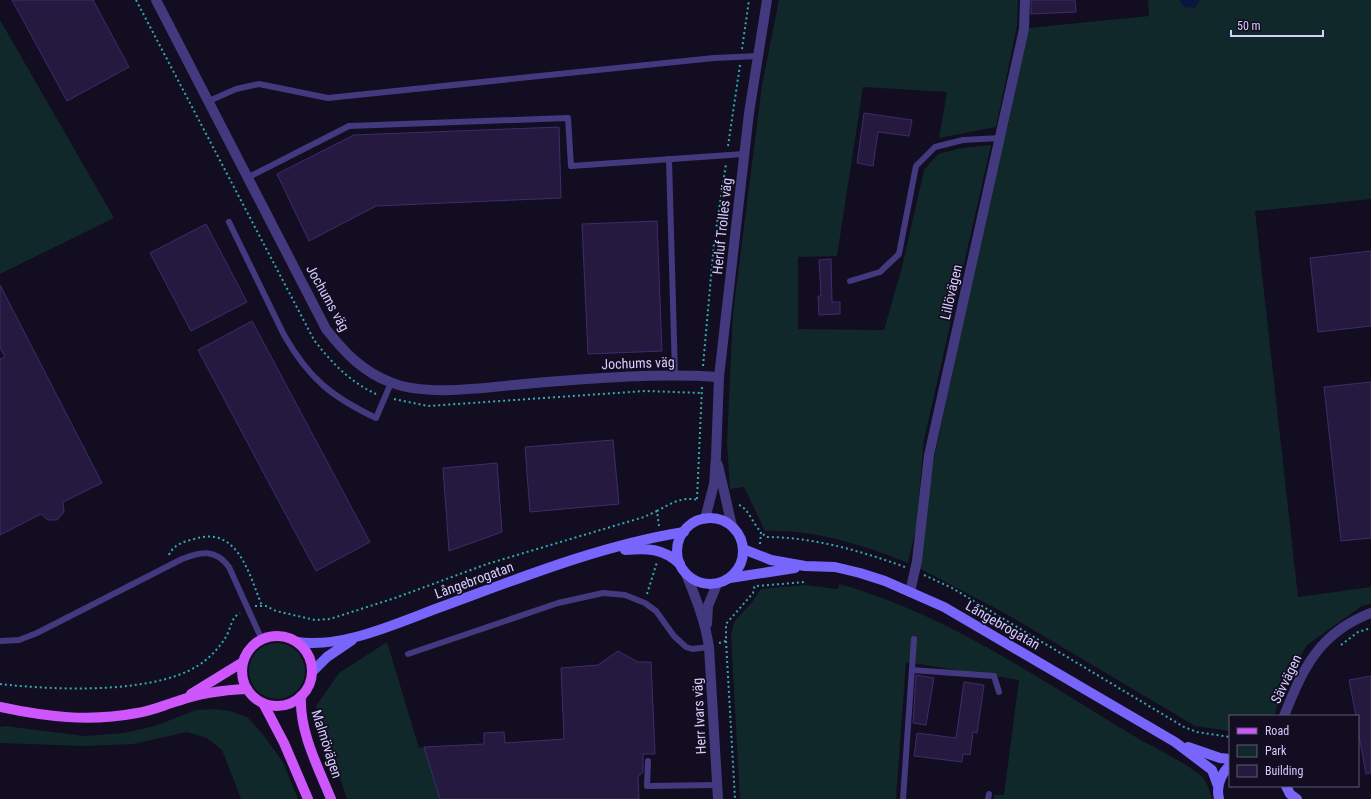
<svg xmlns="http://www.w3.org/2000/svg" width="1371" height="799" font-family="'Roboto Condensed',sans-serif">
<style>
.green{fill:#102829}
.water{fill:#0a173c}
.building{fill:#251940;stroke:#3e2c6c}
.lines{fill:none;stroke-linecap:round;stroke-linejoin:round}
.path{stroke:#30abaf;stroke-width:2;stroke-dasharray:2 3;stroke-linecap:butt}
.service{stroke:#42397e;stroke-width:6}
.minor{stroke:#42397e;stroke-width:10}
.secondary{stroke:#7765fc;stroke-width:10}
.primary{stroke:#cd56fc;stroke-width:10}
.labels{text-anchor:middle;stroke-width:3.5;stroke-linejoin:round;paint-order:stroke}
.street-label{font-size:14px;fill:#d7ccfe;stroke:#120d20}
</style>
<rect width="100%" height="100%" fill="#120d20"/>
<g class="green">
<path d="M 779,0 L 1018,0 L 1017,26 L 996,127 L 939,138 L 947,92 L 863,87 L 837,256 L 798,257 L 798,329 L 884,330 L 902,267 L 924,170 L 938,154 L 961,148 L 991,145 L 924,440 L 916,529 L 908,563 C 863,545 813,529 765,531 L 744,487 L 730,489 L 727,443 L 733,313 L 762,85 Z"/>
<path d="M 1148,0 L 1371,0 L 1371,199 L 1255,211 L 1298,597 L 1371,587 L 1371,604 L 1362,606 L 1307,645 L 1283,688 L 1274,716 L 1230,716 L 1230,731 L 1195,726 L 1008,615 L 919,568 L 933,463 L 1003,137 L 1008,125 L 1028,28 L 1149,16 Z"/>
<path d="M 0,20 L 114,218 L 0,274 Z"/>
<path d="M 839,584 C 946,613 1040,680 1134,736 C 1150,746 1195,767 1204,779 C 1208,784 1210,793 1212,799 L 994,799 L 994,795 L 1004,795 L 1019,680 L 906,662 L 896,799 L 740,799 L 731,636 L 734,622 L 752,602 L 761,589 L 805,585 L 838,589 Z"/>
<path d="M 387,642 L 419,748 L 424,747 L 440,799 L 347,799 L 316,706 L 339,673 Z"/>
<circle cx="277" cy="671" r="28"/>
<path d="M 214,709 L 230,711 L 247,717 L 262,733 L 283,762 L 298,799 L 241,799 L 222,750 L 207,738 L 187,732 L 133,744 L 84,746 L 0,743 L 0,727 L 5,726 L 84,736 L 124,733 L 155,726 L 196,710 Z"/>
</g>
<path class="water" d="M 1179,0 L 1200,0 L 1195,8 L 1184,7 Z"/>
<g class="building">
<path d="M 12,0 L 93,0 L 129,67 L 67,101 Z"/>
<path d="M 1031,0 L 1075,0 L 1076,12 L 1031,14 Z"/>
<path d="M 864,113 L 912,120 L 909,136 L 878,132 L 873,166 L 857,163 Z"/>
<path d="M 559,127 L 561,198 L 376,206 L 309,241 L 277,174 L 354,135 Z"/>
<path d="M 657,221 L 662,351 L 588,354 L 582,224 Z"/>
<path d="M 206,224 L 247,302 L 191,331 L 150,253 Z"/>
<path d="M 1371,251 L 1371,326 L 1318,332 L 1310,258 Z"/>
<path d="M 831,259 L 832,302 L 840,302 L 840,314 L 819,315 L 818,296 L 821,296 L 819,260 Z"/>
<path d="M 0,285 L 102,483 L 63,502 L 64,512 L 57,520 L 48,520 L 41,514 L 0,535 L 0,359 L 5,357 L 0,348 Z"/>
<path d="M 252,321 L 370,542 L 316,571 L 198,350 Z"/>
<path d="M 1371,382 L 1371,538 L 1341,541 L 1324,387 Z"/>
<path d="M 613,440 L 619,504 L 530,512 L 525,447 Z"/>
<path d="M 497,463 L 502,532 L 449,551 L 443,468 Z"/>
<path d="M 618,651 L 638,662 L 651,662 L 655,754 L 643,754 L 643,772 L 638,777 L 639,799 L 440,799 L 424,747 L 484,744 L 484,733 L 504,732 L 505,743 L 564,739 L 561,668 L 598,665 Z"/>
<path d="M 916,675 L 934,678 L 926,725 L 913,723 Z"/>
<path d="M 1371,676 L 1371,773 L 1366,774 L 1358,730 L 1358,716 L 1356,716 L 1349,680 Z"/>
<path d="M 964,682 L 984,685 L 977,733 L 973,732 L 970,755 L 963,754 L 962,762 L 914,756 L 917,733 L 956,738 Z"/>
</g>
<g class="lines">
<g class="path">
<path d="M 136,0 L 314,340 C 331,362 350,382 376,394"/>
<path d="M 742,49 L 749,0"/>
<path d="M 728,146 L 740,65"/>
<path d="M 703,366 L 714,243 L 726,164"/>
<path d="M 394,399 L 428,406 L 645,391 L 702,393"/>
<path d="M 697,499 L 702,387"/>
<path d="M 739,505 C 748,508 753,524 761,532"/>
<path d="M 659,526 L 657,511 C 670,504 682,496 698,500"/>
<path d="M 760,544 L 761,532 L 766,537 C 813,537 861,551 905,567"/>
<path d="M 169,555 C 173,545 183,542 194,539 C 238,525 249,574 262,606"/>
<path d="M 924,575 L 952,588 L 1184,727 L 1197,732 L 1230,737"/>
<path d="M 757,586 L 805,582"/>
<path d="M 647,594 L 657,562"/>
<path d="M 255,606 L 266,606 L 276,611 L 315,620 L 330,619 L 395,598 L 487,564 L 644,517 L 657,511"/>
<path d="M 726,641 L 735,799"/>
<path d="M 719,643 L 726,641 L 726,624 L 753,593 L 755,584"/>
<path d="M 1341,645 L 1358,632 L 1371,628"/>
<path d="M 0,684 C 53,690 165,696 207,659 C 215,652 222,644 227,635 C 231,627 231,618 240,613"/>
</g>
<g class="service">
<path d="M 209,101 L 236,89 L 259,84 L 328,98 L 714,58 L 758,56"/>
<path d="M 669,159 L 675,375"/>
<path d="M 249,177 L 349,126 L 568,118 L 571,166 L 744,154"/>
<path d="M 229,222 L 284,335 C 309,379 332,397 376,418 L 391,383"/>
<path d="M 850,281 L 880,272 L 899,254 L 916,166 L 935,147 L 963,140 L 1000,138"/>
<path d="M 0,641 L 19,640 L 37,633 L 182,559 C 201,551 216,549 229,567 L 262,640"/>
<path d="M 408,654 L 558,603 L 603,593 L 625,595 L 645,603 L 656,611 L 674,636 L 686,647 L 692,649 L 709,647"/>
<path d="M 912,670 L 994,676 L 999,692"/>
<path d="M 648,761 L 647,786 L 717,785"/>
<path d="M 903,799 L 914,639"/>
<path d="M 988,799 L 989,794"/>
</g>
<g class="minor">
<path d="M 156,0 L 326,329 C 344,352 363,372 390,382 C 428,398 494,386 535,383 C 597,378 657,373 719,377"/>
<path d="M 718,465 L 732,526"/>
<path d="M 705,519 L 714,484 L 716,457 L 719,377 L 749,113 L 767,0"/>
<path d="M 686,574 C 696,598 705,621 709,647 L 718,799"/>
<path d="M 910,592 L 917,561 L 929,455 L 1024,29 L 1025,0"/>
<path d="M 707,624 L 708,606 L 717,584"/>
<path d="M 1284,716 C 1303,668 1319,633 1371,613"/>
</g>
<g class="secondary">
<circle cx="710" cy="551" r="33"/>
<path d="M 743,549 L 771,560 L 805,566 L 835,567 L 860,573 L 885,581 L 944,607 L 1175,742 L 1212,770 L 1218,786"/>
<path d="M 625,550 C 647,548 663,548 680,564"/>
<path d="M 730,578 L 795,568"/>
<path d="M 297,642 C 346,649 403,620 449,604 C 525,576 603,545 684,532"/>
<path d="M 312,672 L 327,657 L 352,640"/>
<path d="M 1188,747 L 1220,758 L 1230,759"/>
<path d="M 1286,786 L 1290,794 L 1297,799"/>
<path d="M 1219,799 C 1216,786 1221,774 1230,765"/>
</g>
<g class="primary">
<circle cx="277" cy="671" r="35"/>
<path d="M 191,694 L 243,662"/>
<path d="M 301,696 C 299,731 318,767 331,799"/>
<path d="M 263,703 L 284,743 L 308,799"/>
<path d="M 0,707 C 46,717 90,722 137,713 C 151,711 164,705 178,701 C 200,693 223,690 247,689"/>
</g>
</g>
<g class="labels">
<g class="street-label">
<text transform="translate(722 226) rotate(-84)" y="5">Herluf Trolles väg</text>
<text transform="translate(951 292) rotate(-77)" y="5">Lillövägen</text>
<text transform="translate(328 298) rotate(61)" y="5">Jochums väg</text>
<text transform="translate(638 363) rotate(-2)" y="5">Jochums väg</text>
<text transform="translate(474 580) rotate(-20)" y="5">Långebrogatan</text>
<text transform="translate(1003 625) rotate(30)" y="5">Långebrogatan</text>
<text transform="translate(1286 679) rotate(-64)" y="5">Sävvägen</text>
<text transform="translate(699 716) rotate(-93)" y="5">Herr Ivars väg</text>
<text transform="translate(327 744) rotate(72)" y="5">Malmövägen</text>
</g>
</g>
<rect x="1229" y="715" width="130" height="72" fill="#120d20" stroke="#615979"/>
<rect x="1237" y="728" width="20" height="6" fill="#cd56fc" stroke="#615979"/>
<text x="1265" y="735" font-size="12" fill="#d7ccfe">Road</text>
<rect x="1237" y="745" width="20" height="12" fill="#102829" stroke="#615979"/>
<text x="1265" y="755" font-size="12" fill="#d7ccfe">Park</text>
<rect x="1237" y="765" width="20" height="12" fill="#251940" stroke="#615979"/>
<text x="1265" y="775" font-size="12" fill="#d7ccfe">Building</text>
<path d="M1231 30v6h92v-6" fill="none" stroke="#d7ccfe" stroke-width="2"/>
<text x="1237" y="30" font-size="12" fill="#d7ccfe" stroke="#120d20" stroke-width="3" paint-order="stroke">50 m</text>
</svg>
